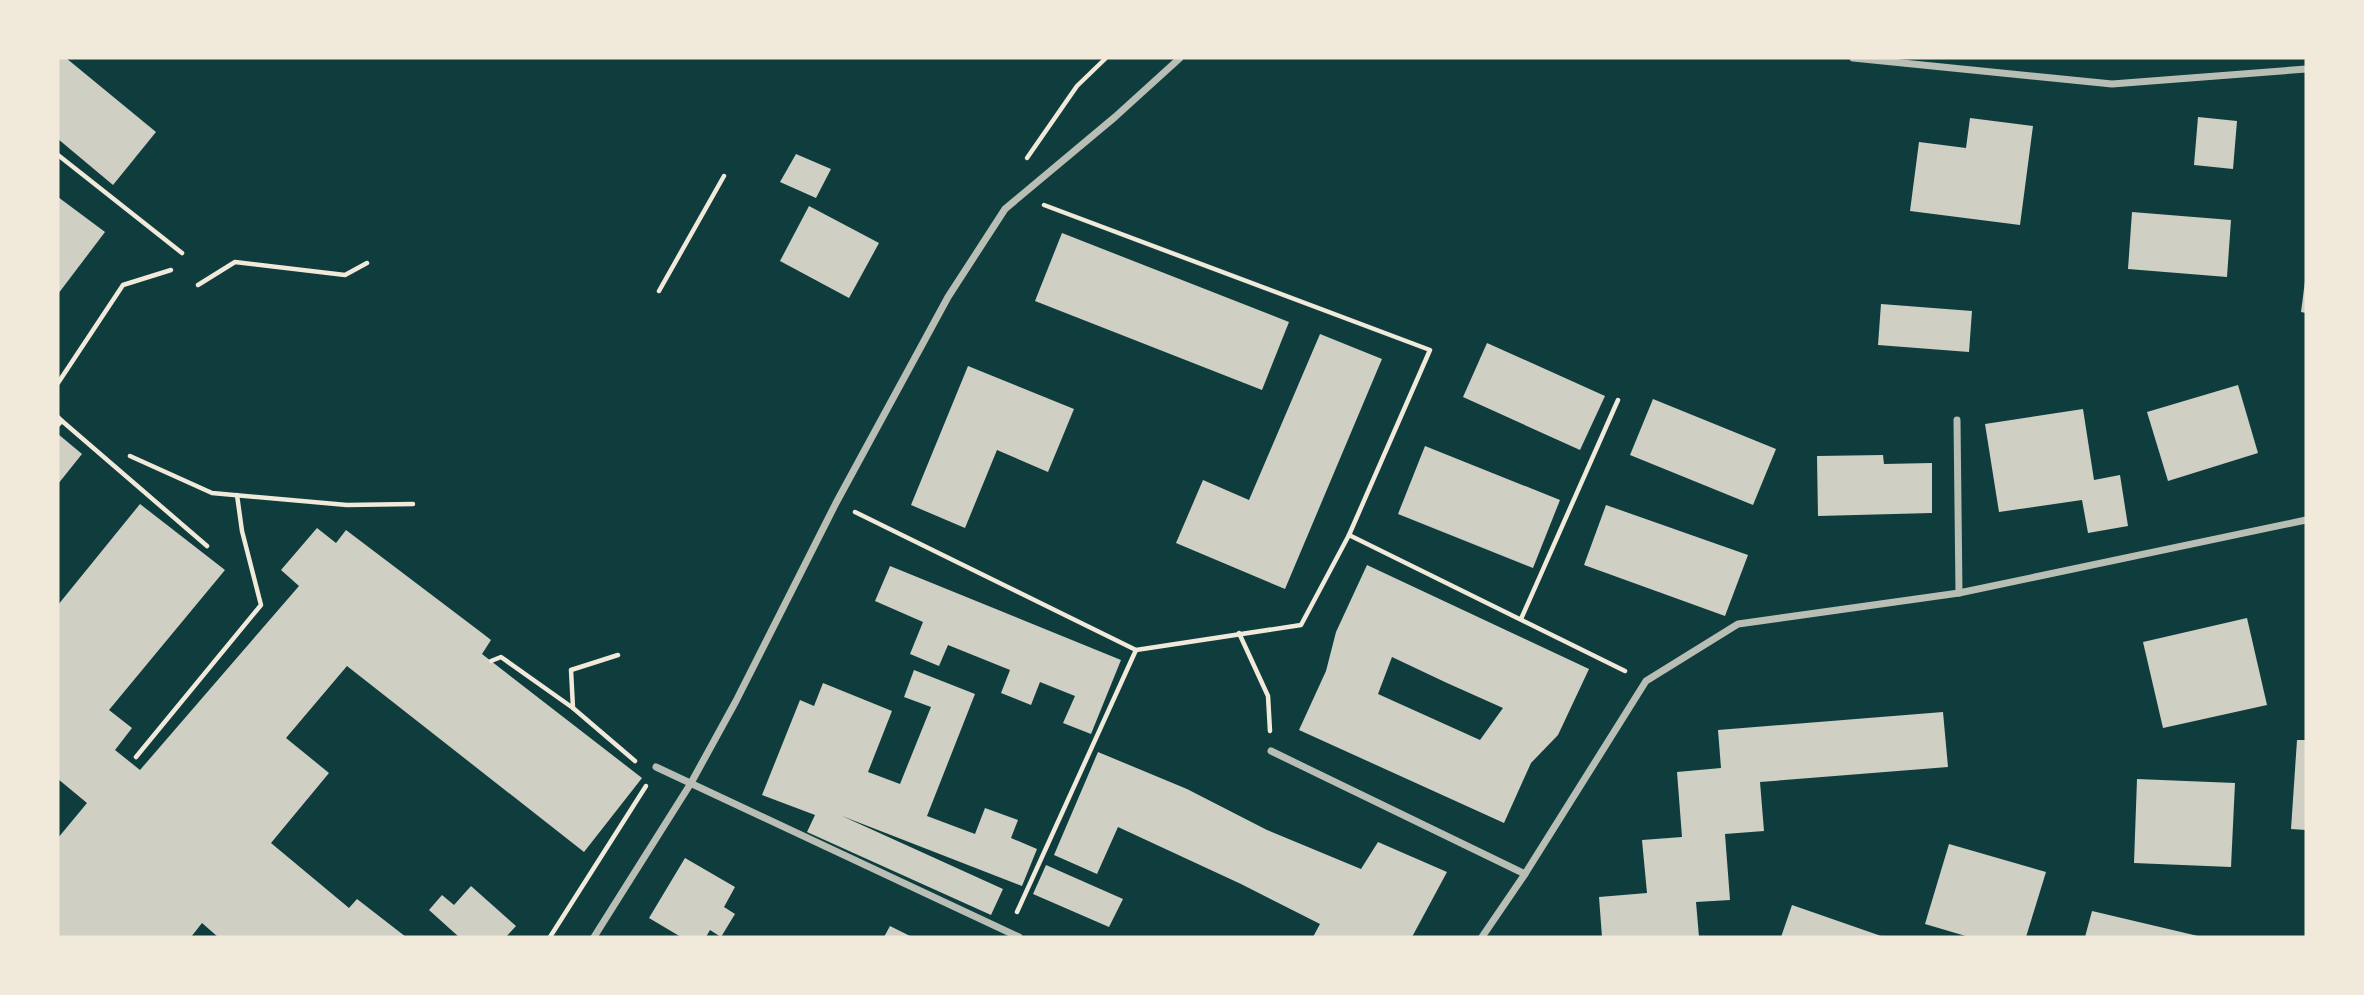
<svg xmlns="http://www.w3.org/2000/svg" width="2364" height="995" font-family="'Archivo Narrow',sans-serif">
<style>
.building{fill:#cfcfc3;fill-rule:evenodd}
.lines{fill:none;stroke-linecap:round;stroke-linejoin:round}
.path{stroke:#f1e9da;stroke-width:4.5}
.minor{stroke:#b8beb3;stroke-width:7}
</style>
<rect width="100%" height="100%" fill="#0f3d3e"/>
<g class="building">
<path d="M 58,58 L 66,58 L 156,132 L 113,185 L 58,139 Z"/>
<path d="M 2198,117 L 2237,121 L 2233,169 L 2194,165 Z"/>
<path d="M 1970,118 L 2033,126 L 2020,225 L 1910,211 L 1919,142 L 1966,148 Z"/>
<path d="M 796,154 L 831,169 L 816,198 L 780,182 Z"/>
<path d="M 58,197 L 105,232 L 58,294 Z"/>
<path d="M 809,206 L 879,243 L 849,298 L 780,261 Z"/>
<path d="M 2132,212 L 2231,220 L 2227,277 L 2128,269 Z"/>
<path d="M 1062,233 L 1289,322 L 1262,390 L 1035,301 Z"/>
<path d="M 2305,281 L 2306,281 L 2306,313 L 2301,312 Z"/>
<path d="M 1881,304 L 1972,311 L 1969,352 L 1878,345 Z"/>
<path d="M 1320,334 L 1382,359 L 1285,589 L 1176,543 L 1203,480 L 1249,500 Z"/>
<path d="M 1487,343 L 1605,396 L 1580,450 L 1463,397 Z"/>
<path d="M 968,366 L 1074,409 L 1048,472 L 997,450 L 965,528 L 911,505 Z"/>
<path d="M 2238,385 L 2258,453 L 2168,481 L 2147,412 Z"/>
<path d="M 1653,399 L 1776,449 L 1753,505 L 1630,455 Z"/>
<path d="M 2083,409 L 2094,480 L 2120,475 L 2128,526 L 2088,533 L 2082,500 L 1999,512 L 1985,424 Z"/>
<path d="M 58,434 L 82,454 L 58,484 Z"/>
<path d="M 1425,446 L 1560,500 L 1533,568 L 1398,514 Z"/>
<path d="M 1883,455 L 1884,464 L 1932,463 L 1932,513 L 1818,516 L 1817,456 Z"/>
<path d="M 140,504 L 225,570 L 109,710 L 132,728 L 115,750 L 140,770 L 299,586 L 281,570 L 317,528 L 336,543 L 346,530 L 482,633 L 491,640 L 482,654 L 642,778 L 584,852 L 347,666 L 286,738 L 329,773 L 271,843 L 349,908 L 357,899 L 406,937 L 218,937 L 202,923 L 191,937 L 58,937 L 58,838 L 87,803 L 58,779 L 58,605 Z"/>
<path d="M 1606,505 L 1748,555 L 1725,616 L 1584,565 Z"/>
<path d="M 1367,565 L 1589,669 L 1558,735 L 1531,763 L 1504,823 L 1299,730 L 1326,671 L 1336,632 ZM 1392,657 L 1447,683 L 1503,708 L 1480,740 L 1378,694 Z"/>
<path d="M 890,566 L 1121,660 L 1091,734 L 1063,723 L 1075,696 L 1040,682 L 1031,705 L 1001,693 L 1010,670 L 948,645 L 939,666 L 910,654 L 923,622 L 875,601 Z"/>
<path d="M 2247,618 L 2267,705 L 2163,728 L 2143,642 Z"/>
<path d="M 914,670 L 975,694 L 927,816 L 975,834 L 985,808 L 1018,820 L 1011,838 L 1037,849 L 1022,886 L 842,816 L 1003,889 L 991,915 L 807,832 L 815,815 L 762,795 L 800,700 L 814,706 L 823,683 L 892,711 L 868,772 L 900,784 L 931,707 L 904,697 Z"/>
<path d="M 1943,712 L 1948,767 L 1760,782 L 1764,831 L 1725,834 L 1730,900 L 1696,902 L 1699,937 L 1602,937 L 1599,897 L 1647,893 L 1642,840 L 1682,837 L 1677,772 L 1721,768 L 1718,730 Z"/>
<path d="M 2297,740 L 2306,740 L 2306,830 L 2291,829 Z"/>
<path d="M 1098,752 L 1187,789 L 1267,830 L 1361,869 L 1378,842 L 1447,872 L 1412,937 L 1313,937 L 1320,924 L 1241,884 L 1118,827 L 1097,874 L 1054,855 Z"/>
<path d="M 2137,779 L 2235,783 L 2231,867 L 2134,863 Z"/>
<path d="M 1949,844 L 2046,872 L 2026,937 L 1969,937 L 1925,924 Z"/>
<path d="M 685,858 L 735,887 L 724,907 L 735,914 L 721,937 L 710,930 L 706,937 L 681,937 L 649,918 Z"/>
<path d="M 1046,865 L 1123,899 L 1109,927 L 1033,894 Z"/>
<path d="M 471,886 L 516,926 L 506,937 L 459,937 L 429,910 L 442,895 L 454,905 Z"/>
<path d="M 1792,905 L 1884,937 L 1781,937 Z"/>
<path d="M 2092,911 L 2198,936 L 2198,937 L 2085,937 Z"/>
<path d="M 890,926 L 912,937 L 884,937 Z"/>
</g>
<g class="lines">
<g class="path">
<path d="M 58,155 L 182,253"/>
<path d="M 1027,158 L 1077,86 L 1106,58"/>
<path d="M 1044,205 L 1430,350 L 1349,535 L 1625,671"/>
<path d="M 198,285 L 235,262 L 345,275 L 367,263"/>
<path d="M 659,291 L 724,176"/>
<path d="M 58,383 L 123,285 L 171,270"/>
<path d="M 58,417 L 62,421 L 58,425"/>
<path d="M 62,421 L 207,546"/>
<path d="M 130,456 L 212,493 L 347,505 L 413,504"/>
<path d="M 855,512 L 1136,650 L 1017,912"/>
<path d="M 1521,619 L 1618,400"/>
<path d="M 1239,633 L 1268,696 L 1270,731"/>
<path d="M 1136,650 L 1301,625 L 1349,535"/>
<path d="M 618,655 L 571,670 L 573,708 L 635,761"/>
<path d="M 491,661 L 501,657 L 573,708"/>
<path d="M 136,757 L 261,605 L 242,531 L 237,495"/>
<path d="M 550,937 L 646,786"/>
</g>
<g class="minor">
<path d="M 1853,58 L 2112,84 L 2306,69"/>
<path d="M 1957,420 L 1959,593"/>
<path d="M 1271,751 L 1525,874"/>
<path d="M 656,767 L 1019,937"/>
<path d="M 594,937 L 691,783 L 736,701 L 836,503 L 948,297 L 1005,209 L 1115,117 L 1180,58"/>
<path d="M 1482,937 L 1525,874 L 1646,681 L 1738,624 L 1959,593 L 2306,520"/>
</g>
</g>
<rect width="2364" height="995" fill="none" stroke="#f1e9da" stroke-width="119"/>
</svg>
